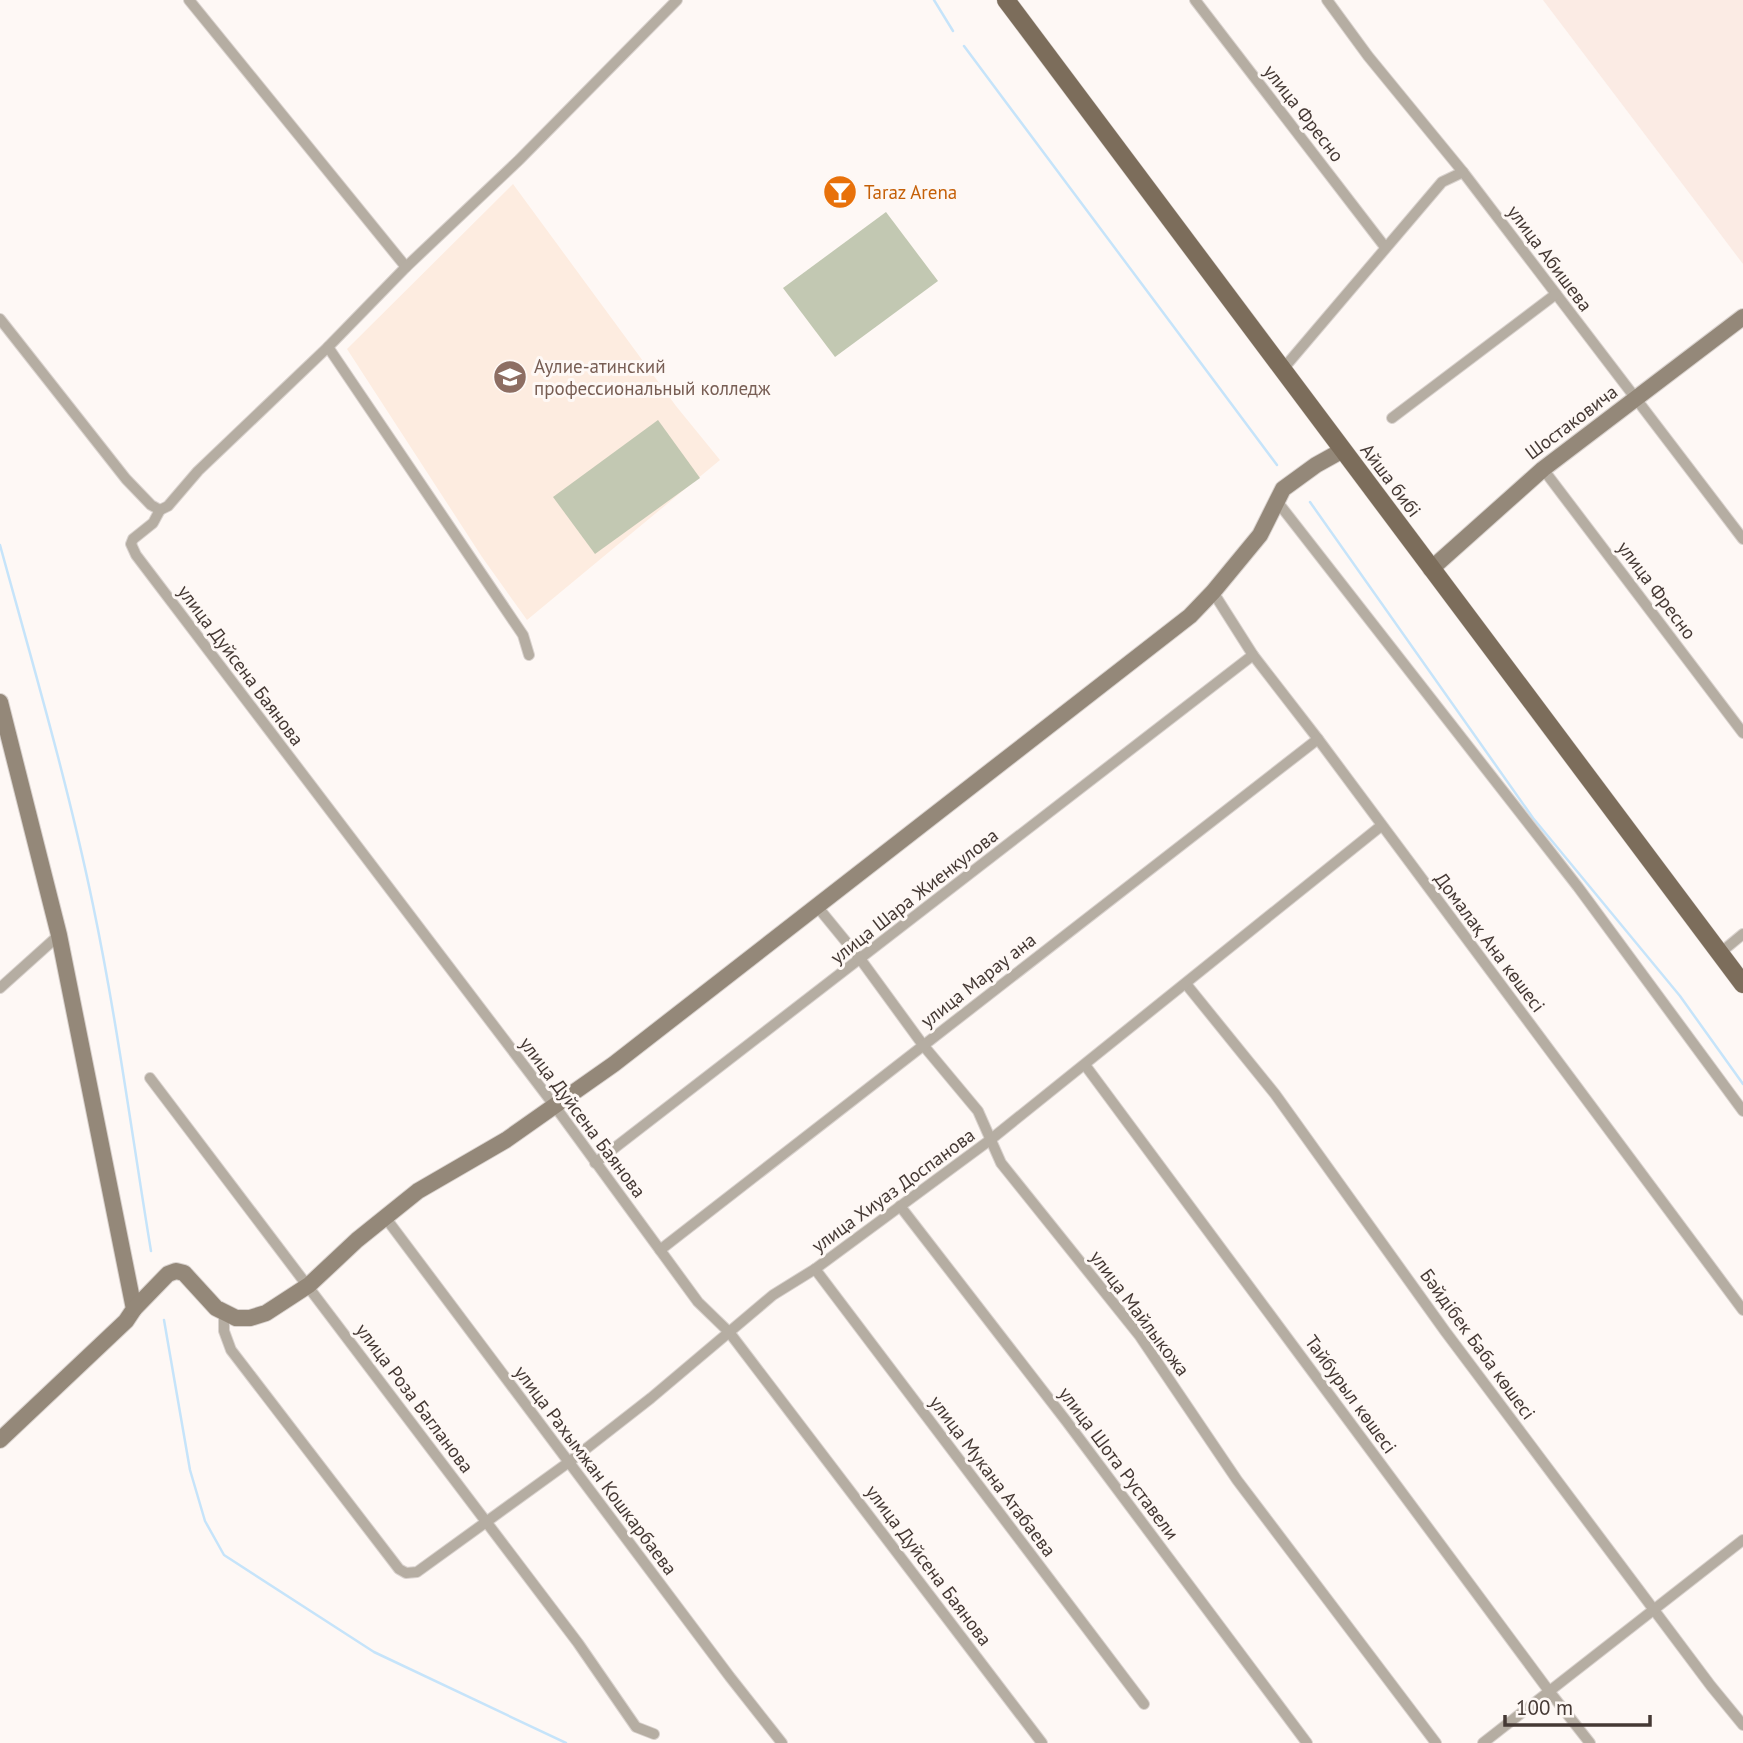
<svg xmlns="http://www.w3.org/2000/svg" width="1743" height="1743" font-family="'PT Sans',sans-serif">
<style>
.built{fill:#fbebe4}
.education{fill:#fdece0}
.green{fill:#c2c8b2}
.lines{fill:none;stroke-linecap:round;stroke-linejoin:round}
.stream{stroke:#c6e4fa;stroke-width:2.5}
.street-casing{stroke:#d9d2ce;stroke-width:12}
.secondary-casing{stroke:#d9d2ce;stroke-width:18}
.primary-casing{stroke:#d9d2ce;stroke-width:19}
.street{stroke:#b5ada2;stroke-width:10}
.secondary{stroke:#948879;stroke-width:16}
.primary{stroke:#7c6d5b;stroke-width:18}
.labels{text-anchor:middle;stroke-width:6;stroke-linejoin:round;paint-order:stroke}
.street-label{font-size:19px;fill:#453934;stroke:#fef8f5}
.food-label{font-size:19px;fill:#c56008;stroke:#fef8f5;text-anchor:start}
.education-label{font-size:19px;fill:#785e54;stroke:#fef8f5;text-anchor:start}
</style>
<rect width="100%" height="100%" fill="#fef8f5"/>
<path class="built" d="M 1543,0 L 1743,0 L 1743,264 Z"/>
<path class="education" d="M 513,184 L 676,406 L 720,460 L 527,620 L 482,557 L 347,349 Z"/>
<g class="green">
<path d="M 886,212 L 938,281 L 835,357 L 783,288 Z"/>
<path d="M 658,420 L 700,478 L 595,554 L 553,497 Z"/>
</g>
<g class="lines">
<g class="stream">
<path d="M 934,0 L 953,31"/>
<path d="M 964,46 L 1277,465"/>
<path d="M 1310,502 L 1533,818 L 1680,996 L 1743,1084"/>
<path d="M 0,545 C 33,665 68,784 93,905 C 117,1020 132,1136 151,1251"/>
<path d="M 164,1320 L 190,1470 L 205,1521 L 224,1555 L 374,1652 L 566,1743"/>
</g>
<g class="street-casing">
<g id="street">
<path d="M 189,0 L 406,267"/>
<path d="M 1195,0 L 1385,247"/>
<path d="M 1327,0 L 1368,56 L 1463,172 L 1743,539"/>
<path d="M 0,319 L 126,479 L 151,505 L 160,510 L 168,506 L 198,471 L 328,347 L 406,267 L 519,160 L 677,0"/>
<path d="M 328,347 L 523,635 L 529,655"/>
<path d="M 1283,369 L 1442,182 L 1463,172"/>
<path d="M 1392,418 L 1556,294"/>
<path d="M 1543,469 L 1743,733"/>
<path d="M 1276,500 L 1578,887 L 1743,1111"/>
<path d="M 160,510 L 153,523 L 133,539 L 131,544 L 136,555 L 554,1105 L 698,1302 L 729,1332 L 1042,1743"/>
<path d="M 1213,592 L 1253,655 L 1318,739 L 1743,1310"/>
<path d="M 816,905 L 861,960 L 923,1045 L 978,1111 L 1001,1163 L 1139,1335 L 1237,1480 L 1436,1743"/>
<path d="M 1720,953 L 1743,934"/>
<path d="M 1186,984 L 1275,1094 L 1445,1331 L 1711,1686 L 1743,1725"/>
<path d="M 0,988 L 59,935"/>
<path d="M 1085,1065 L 1549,1691 L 1590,1743"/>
<path d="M 150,1078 L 578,1643 L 636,1727 L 654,1734"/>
<path d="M 595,1163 L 1253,655"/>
<path d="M 900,1206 L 1067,1422 L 1307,1743"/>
<path d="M 385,1217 L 730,1677 L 782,1743"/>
<path d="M 660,1250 L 1318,739"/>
<path d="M 815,1269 L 1144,1704"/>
<path d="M 224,1313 L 224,1331 L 231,1350 L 399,1569 L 406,1573 L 417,1572 L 569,1462 L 651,1398 L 773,1295 L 815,1269 L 990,1140 L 1381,826"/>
<path d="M 1483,1743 L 1743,1540"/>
</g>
</g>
<g class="secondary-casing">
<g id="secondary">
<path d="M 1431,569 L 1543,469 L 1743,317"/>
<path d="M 0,702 L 59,935 L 134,1309 L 126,1321 L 0,1440"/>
<path d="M 134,1309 L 168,1274 L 176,1271 L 184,1273 L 216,1308 L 236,1318 L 250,1318 L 266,1313 L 309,1285 L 357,1240 L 418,1191 L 506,1140 L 614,1064 L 1190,616 L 1213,592 L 1260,535 L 1283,489 L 1316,465 L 1343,450"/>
</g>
</g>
<g class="primary-casing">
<path id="primary" d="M 1006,0 L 1743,984"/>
</g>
<use href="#street" class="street"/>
<use href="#secondary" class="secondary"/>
<use href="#primary" class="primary"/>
</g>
<defs>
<g id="bar-disc" transform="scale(1.75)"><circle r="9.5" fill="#e8710a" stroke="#fef8f5"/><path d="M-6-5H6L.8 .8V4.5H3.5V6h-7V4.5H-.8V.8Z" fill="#fff"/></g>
<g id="university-disc" transform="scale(1.75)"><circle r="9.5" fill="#8d6e63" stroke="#fef8f5"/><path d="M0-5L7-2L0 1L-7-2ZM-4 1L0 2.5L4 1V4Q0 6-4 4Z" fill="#fff"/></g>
</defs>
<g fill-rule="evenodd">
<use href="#bar-disc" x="840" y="192"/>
<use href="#university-disc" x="510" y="377"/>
</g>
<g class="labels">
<g class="street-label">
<text transform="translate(1304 113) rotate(52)" y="7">улица Фресно</text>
<text transform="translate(1550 258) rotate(53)" y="7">улица Абишева</text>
<text transform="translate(1571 422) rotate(-37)" y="7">Шостаковича</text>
<text transform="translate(1391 480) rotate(53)" y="7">Айша бибі</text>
<text transform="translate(1657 590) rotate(53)" y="7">улица Фресно</text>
<text transform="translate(241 665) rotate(53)" y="7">улица Дуйсена Баянова</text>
<text transform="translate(914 896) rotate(-38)" y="7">улица Шара Жиенкулова</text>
<text transform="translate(1490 942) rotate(53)" y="7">Домалақ Ана көшесі</text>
<text transform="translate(978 980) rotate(-38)" y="7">улица Марау ана</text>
<text transform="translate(583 1117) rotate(53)" y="7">улица Дуйсена Баянова</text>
<text transform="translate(893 1190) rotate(-36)" y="7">улица Хиуаз Доспанова</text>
<text transform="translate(1140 1313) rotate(53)" y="7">улица Майлыкожа</text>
<text transform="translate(1478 1344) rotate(54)" y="7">Бәйдібек Баба көшесі</text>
<text transform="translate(1351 1394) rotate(54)" y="7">Тайбурыл көшесі</text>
<text transform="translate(415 1398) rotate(53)" y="7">улица Роза Багланова</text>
<text transform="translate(1119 1463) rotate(53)" y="7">улица Шота Руставели</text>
<text transform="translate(596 1470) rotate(53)" y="7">улица Рахымжан Кошкарбаева</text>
<text transform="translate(993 1476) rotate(53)" y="7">улица Мукана Атабаева</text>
<text transform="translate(929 1565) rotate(53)" y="7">улица Дуйсена Баянова</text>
</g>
<g class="food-label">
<text x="864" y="199">Taraz Arena</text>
</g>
<g class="education-label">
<text x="534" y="373">Аулие-атинский<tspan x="534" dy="22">профессиональный колледж</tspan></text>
</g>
</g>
<path d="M1505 1715v10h145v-10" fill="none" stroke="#453934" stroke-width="3.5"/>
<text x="1516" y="1715" font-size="21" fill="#453934" stroke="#fef8f5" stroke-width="5" paint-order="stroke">100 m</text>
</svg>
